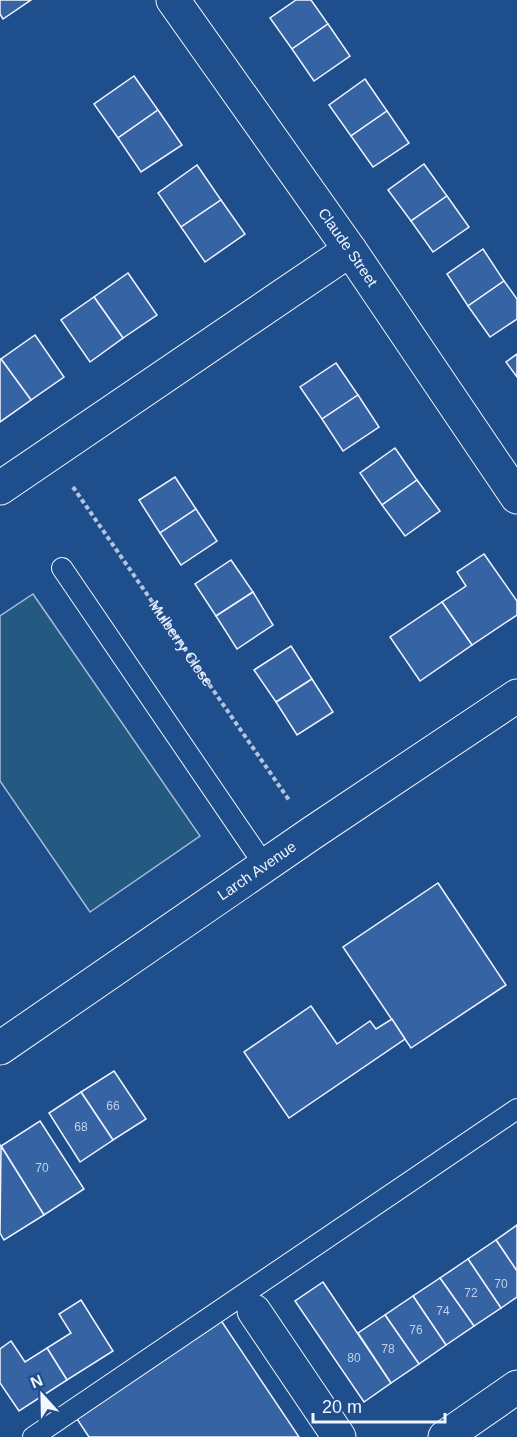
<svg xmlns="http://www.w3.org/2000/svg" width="517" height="1437" font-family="Helvetica,sans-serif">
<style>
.green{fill:#245a82;stroke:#a8bbd7;stroke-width:1.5}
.building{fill:#3563a3;stroke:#f2f6ff;stroke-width:1.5}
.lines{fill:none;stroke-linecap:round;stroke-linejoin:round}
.service-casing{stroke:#f2f6ff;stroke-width:22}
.minor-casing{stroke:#f2f6ff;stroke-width:35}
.trunk-casing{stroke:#f2f6ff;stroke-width:35}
.path{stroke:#b3c4dc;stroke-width:4;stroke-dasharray:4.5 3;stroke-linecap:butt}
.service{stroke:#1f4e8c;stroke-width:20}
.minor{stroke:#1f4e8c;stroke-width:33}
.trunk{stroke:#1f4e8c;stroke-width:33}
.labels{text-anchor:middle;stroke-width:4.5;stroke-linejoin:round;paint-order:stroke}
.number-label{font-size:12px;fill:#c3d1e8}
.street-label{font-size:15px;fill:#f2f6ff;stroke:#1f4e8c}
</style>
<rect width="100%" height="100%" fill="#1f4e8c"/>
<path class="green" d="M 33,594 L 200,836 L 90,912 L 0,781 L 0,616 Z"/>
<g class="building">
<path d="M 0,0 L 31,0 L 3,19 L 0,14 Z"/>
<path d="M 296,0 L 311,0 L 328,24 L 292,49 L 270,18 Z"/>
<path d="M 328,24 L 350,56 L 314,81 L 292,49 Z"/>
<path d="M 134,76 L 158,110 L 118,138 L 94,104 Z"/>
<path d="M 365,79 L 387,111 L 351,136 L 329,105 Z"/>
<path d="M 158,110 L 182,145 L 141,172 L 118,138 Z"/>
<path d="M 387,111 L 409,143 L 373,167 L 351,136 Z"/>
<path d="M 424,164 L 447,196 L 411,221 L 388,190 Z"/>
<path d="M 197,165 L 221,200 L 181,227 L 158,193 Z"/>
<path d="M 447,196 L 469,227 L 433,252 L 411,221 Z"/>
<path d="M 221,200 L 245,234 L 205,262 L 181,227 Z"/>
<path d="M 483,249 L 504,281 L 468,306 L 447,274 Z"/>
<path d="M 128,273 L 157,315 L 123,338 L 94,297 Z"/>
<path d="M 504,281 L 517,299 L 517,319 L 490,337 L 468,306 Z"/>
<path d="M 94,297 L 123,338 L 90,362 L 61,320 Z"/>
<path d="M 35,335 L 64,377 L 31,400 L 1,359 Z"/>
<path d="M 517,354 L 517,377 L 506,362 Z"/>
<path d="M 1,359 L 31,400 L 0,422 L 0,360 Z"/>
<path d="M 336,363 L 358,395 L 322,419 L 300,387 Z"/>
<path d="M 358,395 L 379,427 L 343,451 L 322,419 Z"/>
<path d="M 395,448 L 417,480 L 382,505 L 360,473 Z"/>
<path d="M 175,477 L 196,509 L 160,533 L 139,500 Z"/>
<path d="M 417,480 L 440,511 L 405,536 L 382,505 Z"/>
<path d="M 196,509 L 217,541 L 181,565 L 160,533 Z"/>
<path d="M 484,554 L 517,601 L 517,615 L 472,645 L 442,602 L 466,586 L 457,572 Z"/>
<path d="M 231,560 L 253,592 L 216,616 L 195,584 Z"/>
<path d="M 253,592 L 273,625 L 237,649 L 216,616 Z"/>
<path d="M 442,602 L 472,645 L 420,681 L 390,637 Z"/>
<path d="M 291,646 L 312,679 L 276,702 L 254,670 Z"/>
<path d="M 312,679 L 333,712 L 297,735 L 276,702 Z"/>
<path d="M 438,883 L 506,985 L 411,1048 L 343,947 Z"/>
<path d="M 311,1006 L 337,1044 L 370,1021 L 376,1029 L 392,1019 L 405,1039 L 289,1118 L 244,1052 Z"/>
<path d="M 114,1071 L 146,1119 L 113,1140 L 81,1092 Z"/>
<path d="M 81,1092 L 113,1140 L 80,1162 L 49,1113 Z"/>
<path d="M 40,1121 L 84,1189 L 44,1215 L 1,1146 Z"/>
<path d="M 1,1146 L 44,1215 L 4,1240 L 0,1233 Z"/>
<path d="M 517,1225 L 517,1271 L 496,1240 Z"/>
<path d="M 496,1240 L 517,1271 L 517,1297 L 501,1308 L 468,1259 Z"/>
<path d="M 468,1259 L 501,1308 L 474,1326 L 440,1278 Z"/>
<path d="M 440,1278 L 474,1326 L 446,1345 L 413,1296 Z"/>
<path d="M 323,1282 L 391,1383 L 364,1402 L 295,1301 Z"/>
<path d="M 413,1296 L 446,1345 L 419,1364 L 385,1315 Z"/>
<path d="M 81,1300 L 113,1351 L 67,1380 L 47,1348 L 71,1333 L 59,1314 Z"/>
<path d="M 385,1315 L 419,1364 L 391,1383 L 358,1333 Z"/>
<path d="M 218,1316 L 299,1437 L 89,1437 L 73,1413 Z"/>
<path d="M 11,1341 L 25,1362 L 47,1348 L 67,1380 L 19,1411 L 0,1383 L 0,1349 Z"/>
</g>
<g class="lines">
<g class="service-casing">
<g id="service">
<path d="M 62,568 L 265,866"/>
<path d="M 33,1437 L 517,1109"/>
</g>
</g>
<g class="minor-casing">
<g id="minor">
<path id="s2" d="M 173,0 L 350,250 L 517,497"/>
<path d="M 0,488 L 350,250"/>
<path id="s3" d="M 0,1048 L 312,833 L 517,696"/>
<path d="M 254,1311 L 339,1437"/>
</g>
</g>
<g class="trunk-casing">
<path id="trunk" d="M 445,1437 L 517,1387"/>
</g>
<path class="path" id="s1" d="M 73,487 L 289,800"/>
<use href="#service" class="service"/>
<use href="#minor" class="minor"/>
<use href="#trunk" class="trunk"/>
</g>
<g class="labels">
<g class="number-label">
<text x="113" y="1110">66</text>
<text x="81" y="1131">68</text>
<text x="42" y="1172">70</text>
<text x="501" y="1288">70</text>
<text x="471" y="1297">72</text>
<text x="443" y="1315">74</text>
<text x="416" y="1334">76</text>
<text x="388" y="1353">78</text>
<text x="354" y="1362">80</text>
</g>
<g class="street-label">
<text dy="5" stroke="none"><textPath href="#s2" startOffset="303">Claude Street</textPath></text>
<text dy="5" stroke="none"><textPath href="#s1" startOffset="190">Mulberry Close</textPath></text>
<text dy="5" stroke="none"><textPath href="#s3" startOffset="312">Larch Avenue</textPath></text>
</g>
</g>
<g transform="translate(42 1395) rotate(338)" stroke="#1f4e8c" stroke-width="4.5" paint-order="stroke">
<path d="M0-4.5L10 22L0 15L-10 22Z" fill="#f2f6ff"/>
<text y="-9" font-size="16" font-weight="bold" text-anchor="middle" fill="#f2f6ff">N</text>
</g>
<path d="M313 1413v9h132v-9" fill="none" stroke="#f2f6ff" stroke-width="3"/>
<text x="322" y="1413" font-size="18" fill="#f2f6ff" stroke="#1f4e8c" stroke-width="4.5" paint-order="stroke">20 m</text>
</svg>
